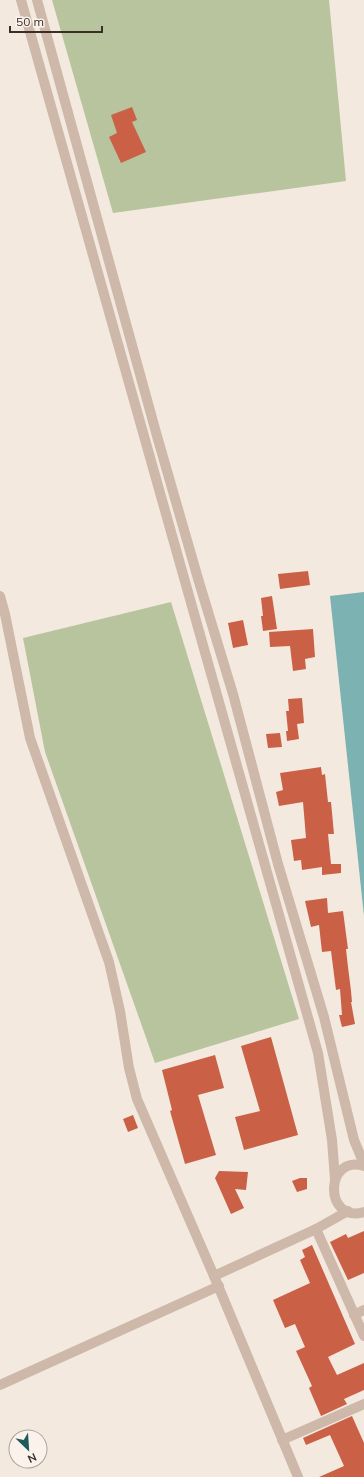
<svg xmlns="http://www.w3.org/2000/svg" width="364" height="1477" font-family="Mulish,sans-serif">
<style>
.green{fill:#b8c49e}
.water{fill:#7cb2b2}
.building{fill:#ca6147}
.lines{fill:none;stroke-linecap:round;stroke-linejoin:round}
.minor{stroke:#cdb8aa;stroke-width:10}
.tertiary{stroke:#cdb8aa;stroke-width:10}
</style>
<rect width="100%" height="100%" fill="#f4e9df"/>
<g class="green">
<path d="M 52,0 L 329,0 L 346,181 L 113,213 Z"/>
<path d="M 171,602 L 299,1019 L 155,1063 L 45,752 L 23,638 Z"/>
</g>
<path class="water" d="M 364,592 L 364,916 L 330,596 Z"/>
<g class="building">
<path d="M 132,107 L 137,120 L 132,122 L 146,152 L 121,163 L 109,137 L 117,133 L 111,115 Z"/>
<path d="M 308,571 L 310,585 L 280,589 L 278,574 Z"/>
<path d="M 272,596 L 277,629 L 263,631 L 261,616 L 263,616 L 261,598 Z"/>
<path d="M 243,620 L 248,645 L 233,648 L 228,623 Z"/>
<path d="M 313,629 L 315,657 L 305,659 L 306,669 L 293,671 L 290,646 L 270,647 L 269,632 Z"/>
<path d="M 302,698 L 304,723 L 297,724 L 299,739 L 287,741 L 286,731 L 288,731 L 286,711 L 289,711 L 288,699 Z"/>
<path d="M 280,733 L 282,747 L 268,748 L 266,734 Z"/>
<path d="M 321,767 L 322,775 L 325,774 L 328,802 L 331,802 L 334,834 L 328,834 L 331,864 L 341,864 L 341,873 L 322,875 L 322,867 L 302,870 L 301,860 L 294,861 L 291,840 L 306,838 L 303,802 L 279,806 L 276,792 L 283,790 L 280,773 Z"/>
<path d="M 327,898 L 328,913 L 343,911 L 348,949 L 346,949 L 348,967 L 351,991 L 352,1002 L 351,1002 L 355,1024 L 342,1027 L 339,1015 L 342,1015 L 340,989 L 336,990 L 331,951 L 322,952 L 319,925 L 311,927 L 305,901 Z"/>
<path d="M 271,1037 L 298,1135 L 244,1150 L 235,1117 L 260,1111 L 241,1046 Z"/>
<path d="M 215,1055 L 224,1088 L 198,1095 L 216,1155 L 185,1164 L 170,1111 L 172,1110 L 162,1070 Z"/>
<path d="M 133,1115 L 138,1128 L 128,1132 L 123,1119 Z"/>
<path d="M 219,1171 L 248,1172 L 246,1190 L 235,1189 L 244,1208 L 231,1214 L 215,1178 Z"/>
<path d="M 300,1178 L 307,1178 L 307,1189 L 297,1192 L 292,1181 Z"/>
<path d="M 364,1231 L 364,1273 L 348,1280 L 330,1242 L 346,1234 L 348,1238 Z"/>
<path d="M 312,1245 L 355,1344 L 328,1357 L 337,1375 L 364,1363 L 364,1390 L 344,1399 L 347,1404 L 321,1416 L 309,1388 L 312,1386 L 296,1351 L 305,1347 L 295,1324 L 285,1328 L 273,1300 L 310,1283 L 300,1260 L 305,1257 L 302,1250 Z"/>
<path d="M 352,1416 L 364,1443 L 364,1477 L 319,1477 L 344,1466 L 330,1435 L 306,1445 L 303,1438 Z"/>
</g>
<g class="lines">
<g class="minor">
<path d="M 0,596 L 5,614 L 30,738 L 109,962 L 120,1011 L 129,1068 L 137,1099 L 214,1276"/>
<path d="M 316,1229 L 364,1336"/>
<path d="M 354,1315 L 364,1310"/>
<path d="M 0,1385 L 219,1286"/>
<path d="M 282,1440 L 364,1404"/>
</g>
<g class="tertiary">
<path d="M 21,0 L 318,1053 L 332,1140 L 335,1179"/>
<path d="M 37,0 L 157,436 L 199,582 L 233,694 L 278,864 L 324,1017 L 354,1140 L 364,1164"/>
<path d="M 364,1166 C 324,1154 324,1224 364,1212"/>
<path d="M 298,1477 L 214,1276 L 316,1229 L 348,1211"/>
</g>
</g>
<g transform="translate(28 1449) rotate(155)"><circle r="19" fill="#fbf3eb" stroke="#aea49e"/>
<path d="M0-3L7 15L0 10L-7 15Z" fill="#1d5b5d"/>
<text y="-6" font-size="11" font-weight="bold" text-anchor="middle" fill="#3a2e2a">N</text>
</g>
<path d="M10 26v6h92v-6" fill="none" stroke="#3a2e2a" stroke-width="2"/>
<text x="16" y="26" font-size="12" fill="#3a2e2a" stroke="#fbf3eb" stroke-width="3" paint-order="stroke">50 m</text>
</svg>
